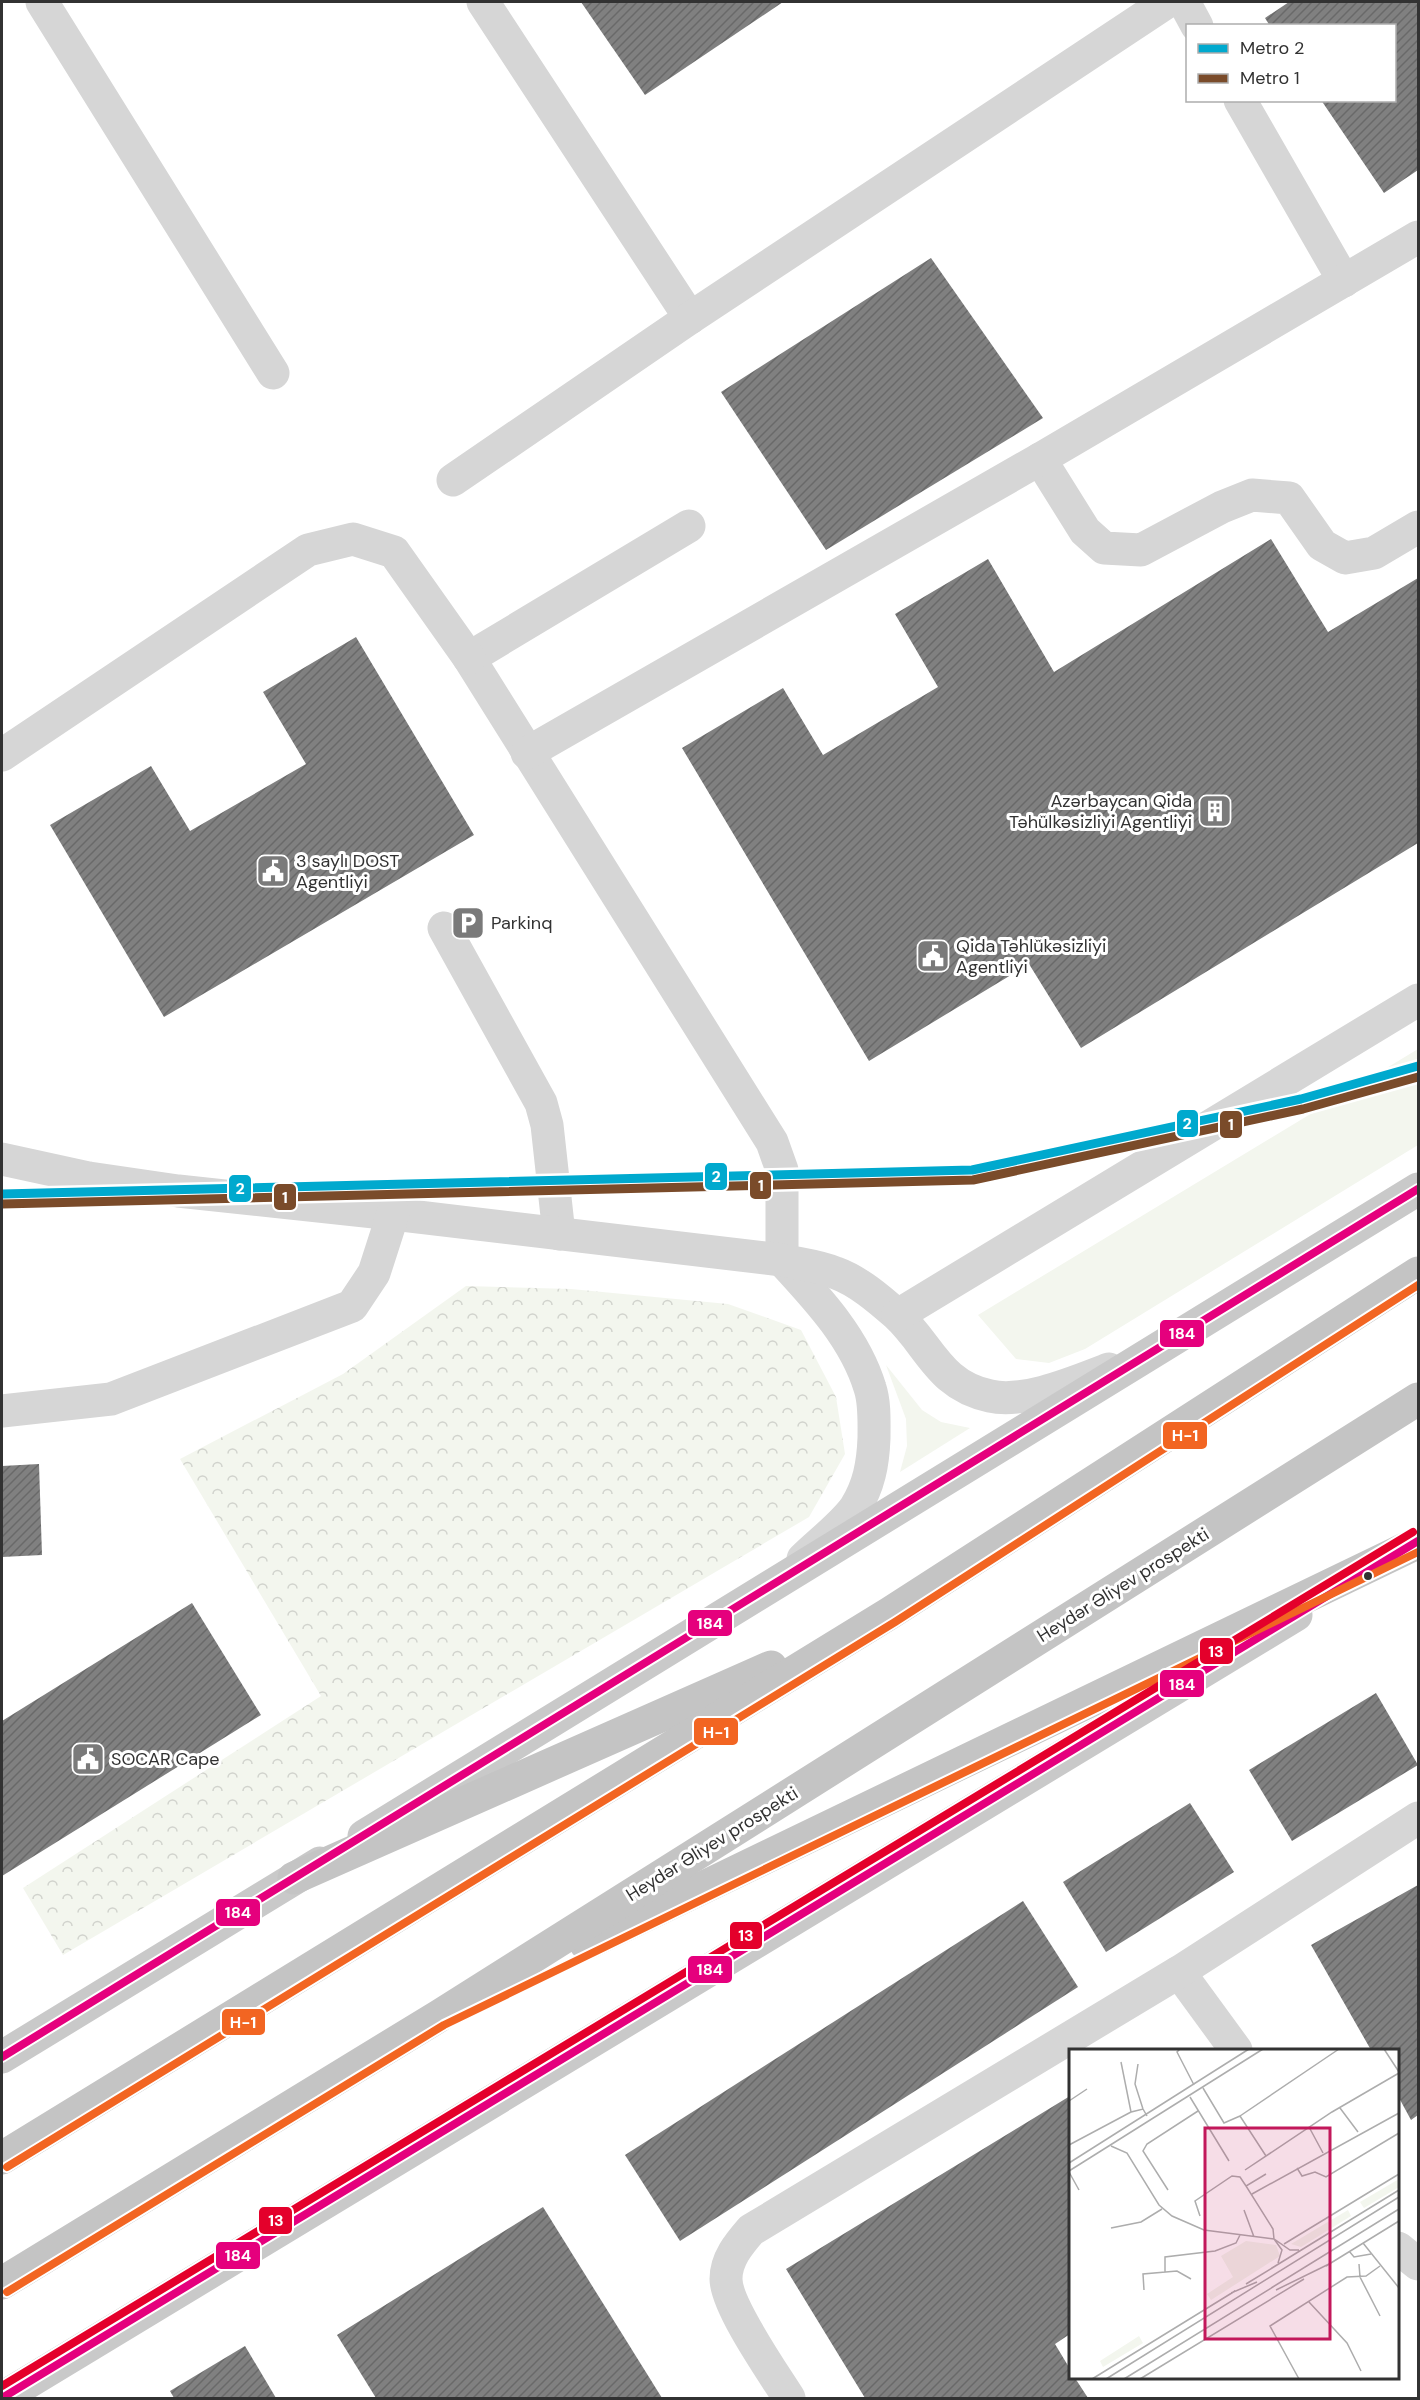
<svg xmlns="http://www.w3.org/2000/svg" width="1420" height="2400" font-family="'DM Sans',sans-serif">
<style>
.grass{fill:#f3f6ee}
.forest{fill:url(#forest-crowns)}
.building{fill:url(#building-hatch)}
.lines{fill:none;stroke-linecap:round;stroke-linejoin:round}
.minor{stroke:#d6d6d6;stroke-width:33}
.major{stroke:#c9c9c9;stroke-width:33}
.highway{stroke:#c4c4c4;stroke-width:33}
.bus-1-casing{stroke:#fff;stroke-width:12}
.bus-2-casing{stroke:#fff;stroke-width:12}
.bus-3-casing{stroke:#fff;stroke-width:12}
.bus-1{stroke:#e5007d;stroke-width:8}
.bus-2{stroke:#f26522;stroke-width:8}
.bus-3{stroke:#e4002b;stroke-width:8}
.metro-1-casing{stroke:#fff;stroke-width:14}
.metro-2-casing{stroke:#fff;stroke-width:14}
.metro-1{stroke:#00a9ce;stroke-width:9}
.metro-2{stroke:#7a4b2a;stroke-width:9}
.bus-dot{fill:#323232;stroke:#fff;stroke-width:2}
.labels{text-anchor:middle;stroke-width:6;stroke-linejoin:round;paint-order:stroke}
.poi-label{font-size:18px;fill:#323232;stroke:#fff;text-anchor:start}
.street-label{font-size:18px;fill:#323232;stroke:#fff}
.inset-road{fill:none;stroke:#adadad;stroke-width:1.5}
.view{fill:#c2185b;fill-opacity:0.15;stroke:#c2185b;stroke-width:3}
.inset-edge{fill:none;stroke:#323232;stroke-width:3}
.line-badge{stroke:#fff;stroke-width:2}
.badge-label{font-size:16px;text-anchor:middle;font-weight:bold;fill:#fff}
</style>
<defs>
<pattern id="forest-crowns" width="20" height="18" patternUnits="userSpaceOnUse" patternTransform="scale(1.5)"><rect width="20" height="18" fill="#f3f6ee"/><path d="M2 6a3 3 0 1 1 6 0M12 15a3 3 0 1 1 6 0" fill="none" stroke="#d1d3cd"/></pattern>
<pattern id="building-hatch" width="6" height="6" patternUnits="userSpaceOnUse" patternTransform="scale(1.5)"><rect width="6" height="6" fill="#808080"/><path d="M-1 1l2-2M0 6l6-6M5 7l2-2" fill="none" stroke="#696969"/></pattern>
</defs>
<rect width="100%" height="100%" fill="#fff"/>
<g class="grass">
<path d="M 1418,1049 L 1418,1145 L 1085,1349 L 1049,1363 L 1016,1359 L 978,1315 Z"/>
<path d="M 886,1365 L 922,1410 L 941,1422 L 970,1428 L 900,1472 L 907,1446 L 906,1419 Z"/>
</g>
<path class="forest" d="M 466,1286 L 571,1289 L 728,1304 L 801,1330 L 836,1397 L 845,1454 L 809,1517 L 63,1955 L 23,1888 L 321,1696 L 180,1459 L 343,1374 Z"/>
<g class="building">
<path d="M 581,2 L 783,2 L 645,95 Z"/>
<path d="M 1289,2 L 1418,2 L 1418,170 L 1384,193 L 1321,100 L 1394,100 L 1394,26 L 1270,26 L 1265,18 Z"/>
<path d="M 931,258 L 1043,418 L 826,550 L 721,392 Z"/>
<path d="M 1271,539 L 1328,632 L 1418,578 L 1418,843 L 1081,1048 L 1029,964 L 869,1061 L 682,748 L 783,688 L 823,755 L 938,687 L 895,614 L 988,559 L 1054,672 Z"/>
<path d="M 356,637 L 474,835 L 164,1017 L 50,825 L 151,766 L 190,831 L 306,764 L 263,692 Z"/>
<path d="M 39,1464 L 42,1555 L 2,1557 L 2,1466 Z"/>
<path d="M 192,1603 L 261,1715 L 2,1876 L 2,1721 Z"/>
<path d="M 1376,1693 L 1418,1765 L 1292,1841 L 1249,1770 Z"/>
<path d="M 1190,1803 L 1234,1872 L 1106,1952 L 1063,1882 Z"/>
<path d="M 1418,1885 L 1418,2115 L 1411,2120 L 1398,2096 L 1398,2050 L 1371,2050 L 1311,1945 Z"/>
<path d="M 1023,1901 L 1078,1987 L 680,2241 L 625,2155 Z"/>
<path d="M 1070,2096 L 1070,2334 L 1055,2344 L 1070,2369 L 1070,2378 L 1075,2378 L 1088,2398 L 865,2398 L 786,2269 Z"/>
<path d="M 543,2207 L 662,2398 L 376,2398 L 337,2335 Z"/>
<path d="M 245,2346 L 276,2398 L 174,2398 L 170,2391 Z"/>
</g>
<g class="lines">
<g class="minor">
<path d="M 42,2 L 273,373"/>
<path d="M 483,2 L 690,318"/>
<path d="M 1184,2 L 1197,26"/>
<path d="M 1240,100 L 1344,281"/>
<path d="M 1040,459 L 1085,531 L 1104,548 L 1141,550 L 1222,507 L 1252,495 L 1289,498 L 1322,545 L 1345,558 L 1374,553 L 1418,527"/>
<path d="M 453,480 L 690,318 L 1167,2"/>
<path d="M 689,526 L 469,658 L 772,1142 L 782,1170 L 782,1260 C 817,1298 855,1338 870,1388 C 875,1403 874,1422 874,1438 C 873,1464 869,1486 855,1508 C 843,1525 818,1544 803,1559"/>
<path d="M 527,753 L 1040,459 L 1418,237"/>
<path d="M 2,755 L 308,550 L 353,539 L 394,552 L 469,658"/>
<path d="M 444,928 L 541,1103 L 547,1125 L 559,1234"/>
<path d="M 2,1159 L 89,1178 L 178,1191 L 393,1214 L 782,1260 C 800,1264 820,1266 836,1273 C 858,1281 879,1299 896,1314 C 930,1345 938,1385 990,1396 C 1025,1404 1077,1381 1109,1369"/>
<path d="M 898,1315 L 1418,1000"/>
<path d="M 2,1411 L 111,1399 L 352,1306 L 374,1273 L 393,1214"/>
<path d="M 1179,1972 L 1236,2050"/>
<path d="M 1398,2248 L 1418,2264"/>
<path d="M 789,2398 C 774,2374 726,2306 726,2279 C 726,2259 739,2244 751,2230 L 1179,1972 L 1418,1818"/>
</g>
<g class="major">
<path d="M 364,1836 L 1418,1189"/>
<path d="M 2,2057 L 320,1863"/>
<path d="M 2,2398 L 1296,1615"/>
</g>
<g class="highway">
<path d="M 294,1878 L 771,1667"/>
<path d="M 586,1944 L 1409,1547"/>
<path d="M 2,2158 L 890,1613 L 1418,1273"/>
<path d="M 2,2283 L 439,2016 L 1418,1399"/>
</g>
<g class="bus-1-casing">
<g id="bus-1">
<path d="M 2,2057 L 1418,1189"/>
<path d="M 2,2398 L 1418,1541"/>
</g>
</g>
<g class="bus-2-casing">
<g id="bus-2">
<path d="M 7,2167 L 895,1622 L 1418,1285"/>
<path d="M 7,2292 L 444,2025 L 1418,1552"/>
</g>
</g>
<g class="bus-3-casing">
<path id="bus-3" d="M 2,2386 L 1413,1532"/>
</g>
<use href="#bus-1" class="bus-1"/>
<use href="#bus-2" class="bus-2"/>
<use href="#bus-3" class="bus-3"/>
<g class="metro-1-casing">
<path id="metro-1" d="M 2,1194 L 972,1170 L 1301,1099 L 1418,1066"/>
</g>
<g class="metro-2-casing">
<path id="metro-2" d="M 2,1204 L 973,1180 L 1303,1109 L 1418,1077"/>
</g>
<use href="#metro-1" class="metro-1"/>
<use href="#metro-2" class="metro-2"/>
</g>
<defs>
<g id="building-square" transform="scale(1.725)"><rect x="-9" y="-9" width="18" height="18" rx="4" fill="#7a7a7a" stroke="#fff"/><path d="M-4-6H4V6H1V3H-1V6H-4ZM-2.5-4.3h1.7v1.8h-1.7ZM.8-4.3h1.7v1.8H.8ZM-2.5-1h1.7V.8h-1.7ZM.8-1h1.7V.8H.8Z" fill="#fff"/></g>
<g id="civic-square" transform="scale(1.725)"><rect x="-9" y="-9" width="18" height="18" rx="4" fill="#7a7a7a" stroke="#fff"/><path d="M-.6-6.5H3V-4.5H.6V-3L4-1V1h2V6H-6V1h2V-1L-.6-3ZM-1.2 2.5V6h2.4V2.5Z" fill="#fff"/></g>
<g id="parking-square" transform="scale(1.725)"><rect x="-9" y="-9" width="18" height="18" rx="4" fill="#7a7a7a" stroke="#fff"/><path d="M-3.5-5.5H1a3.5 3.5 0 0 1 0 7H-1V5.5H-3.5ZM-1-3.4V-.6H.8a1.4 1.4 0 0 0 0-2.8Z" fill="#fff"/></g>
</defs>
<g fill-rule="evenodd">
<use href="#building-square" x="1215" y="811"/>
<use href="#civic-square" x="273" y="871"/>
<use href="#parking-square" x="468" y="923"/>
<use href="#civic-square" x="933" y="956"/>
<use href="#civic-square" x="88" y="1759"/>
</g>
<circle class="bus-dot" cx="1368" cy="1576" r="5"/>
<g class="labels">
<g class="poi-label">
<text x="1192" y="807" text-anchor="end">Azərbaycan Qida<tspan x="1192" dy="21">Təhülkəsizliyi Agentliyi</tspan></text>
<text x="296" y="867">3 saylı DOST<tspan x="296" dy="21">Agentliyi</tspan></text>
<text x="491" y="929">Parkinq</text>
<text x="956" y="952">Qida Təhlükəsizliyi<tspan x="956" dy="21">Agentliyi</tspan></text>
<text x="111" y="1765">SOCAR Cape</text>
</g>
<g class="street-label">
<text transform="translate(1123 1585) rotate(-32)" y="6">Heydər Əliyev prospekti</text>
<text transform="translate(712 1844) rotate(-32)" y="6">Heydər Əliyev prospekti</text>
</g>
</g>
<g transform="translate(1069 2049)">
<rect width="330" height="330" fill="#fff"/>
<path d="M 330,130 L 330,138 L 295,159 L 291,153 ZM 279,161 L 282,167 L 232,198 L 222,195 Z" fill="#f3f6ee"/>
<path d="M 177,192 L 207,196 L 211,207 L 142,251 L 138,245 L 164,228 L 152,207 ZM 70,287 L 74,294 L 34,318 L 31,312 Z" fill="#f3f6ee"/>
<path class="inset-road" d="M 111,0 L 108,3 L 125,36M 315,0 L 330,23M 52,13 L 62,63 L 74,60 L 78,67M 69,15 L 66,35 L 74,60M 134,39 L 155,74 L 171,67 L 197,107M 121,48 L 160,112M 0,52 L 18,40M 271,59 L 289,83M 171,67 L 270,0M 240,78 L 254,104M 0,96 L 62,63M 42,97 L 58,104 L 90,156 L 103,167 L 135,181 L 205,190 L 221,201 L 230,201M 0,114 L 180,0M 228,119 L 233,127 L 246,123 L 257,128 L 330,84M 176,121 L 263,63 L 330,24M 0,122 L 194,0M 0,123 L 10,141M 197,125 L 177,137 L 204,180 L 205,190 L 213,201 L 209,214M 99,141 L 74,102 L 78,95 L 129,62M 183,145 L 330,64M 175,161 L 185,188M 131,167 L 126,152 L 163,127 L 171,128 L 177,137M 42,179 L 72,173 L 93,160M 294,194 L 330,239M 215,195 L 330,125M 280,202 L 285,208 L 302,205M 290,215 L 291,228 L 311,267M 257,217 L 330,172M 96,223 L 96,208 L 146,202 L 167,194 L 171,186M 177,235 L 330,141M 75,241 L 74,225 L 108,222 L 122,230M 207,241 L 260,215M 162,244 L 188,233M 240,253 L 278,294 L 292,322M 23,330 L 166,242M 37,330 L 330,148M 55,330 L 330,160M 71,330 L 235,230M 230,330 L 201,277 L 278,228 L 297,227 L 311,217"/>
<path class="view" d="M 136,79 L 261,79 L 261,290 L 136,290 Z"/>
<rect width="330" height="330" class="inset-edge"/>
</g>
<g class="line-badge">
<rect x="1176" y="1109" width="23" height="29" rx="6" fill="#00a9ce"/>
<rect x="1219" y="1110" width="24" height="29" rx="6" fill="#7a4b2a"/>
<rect x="704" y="1162" width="24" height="29" rx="6" fill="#00a9ce"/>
<rect x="749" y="1171" width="23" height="29" rx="6" fill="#7a4b2a"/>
<rect x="228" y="1174" width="24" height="29" rx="6" fill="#00a9ce"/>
<rect x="273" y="1183" width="24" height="28" rx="6" fill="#7a4b2a"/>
<rect x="1159" y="1319" width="46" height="29" rx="6" fill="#e5007d"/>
<rect x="1162" y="1421" width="46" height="29" rx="6" fill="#f26522"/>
<rect x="687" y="1609" width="46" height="28" rx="6" fill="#e5007d"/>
<rect x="1199" y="1637" width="35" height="28" rx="6" fill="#e4002b"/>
<rect x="1159" y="1669" width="46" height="29" rx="6" fill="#e5007d"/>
<rect x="693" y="1717" width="46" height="29" rx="6" fill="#f26522"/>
<rect x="215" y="1898" width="46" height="29" rx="6" fill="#e5007d"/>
<rect x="729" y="1921" width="34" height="29" rx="6" fill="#e4002b"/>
<rect x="687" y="1955" width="46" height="29" rx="6" fill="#e5007d"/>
<rect x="221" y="2008" width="45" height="28" rx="6" fill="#f26522"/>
<rect x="258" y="2206" width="35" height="29" rx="6" fill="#e4002b"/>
<rect x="215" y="2241" width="46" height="29" rx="6" fill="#e5007d"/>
</g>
<g class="badge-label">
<text x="1187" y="1129">2</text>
<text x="1231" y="1130">1</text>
<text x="716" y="1182">2</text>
<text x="761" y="1191">1</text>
<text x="240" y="1194">2</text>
<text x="285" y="1203">1</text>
<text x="1182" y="1339">184</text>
<text x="1185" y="1441">H-1</text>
<text x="710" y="1629">184</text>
<text x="1216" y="1657">13</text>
<text x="1182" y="1690">184</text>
<text x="716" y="1738">H-1</text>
<text x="238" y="1918">184</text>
<text x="746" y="1941">13</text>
<text x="710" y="1975">184</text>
<text x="243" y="2028">H-1</text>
<text x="276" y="2226">13</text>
<text x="238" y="2261">184</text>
</g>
<rect width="1420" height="2400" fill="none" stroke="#323232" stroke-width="6"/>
<rect x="1186" y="24" width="210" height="78" fill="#ffffff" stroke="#adadad" stroke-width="1.5"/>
<rect x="1198" y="44" width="30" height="9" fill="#00a9ce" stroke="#adadad" stroke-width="1.5"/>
<text x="1240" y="54" font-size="18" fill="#323232">Metro 2</text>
<rect x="1198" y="74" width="30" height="9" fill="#7a4b2a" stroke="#adadad" stroke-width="1.5"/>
<text x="1240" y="84" font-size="18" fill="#323232">Metro 1</text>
</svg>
